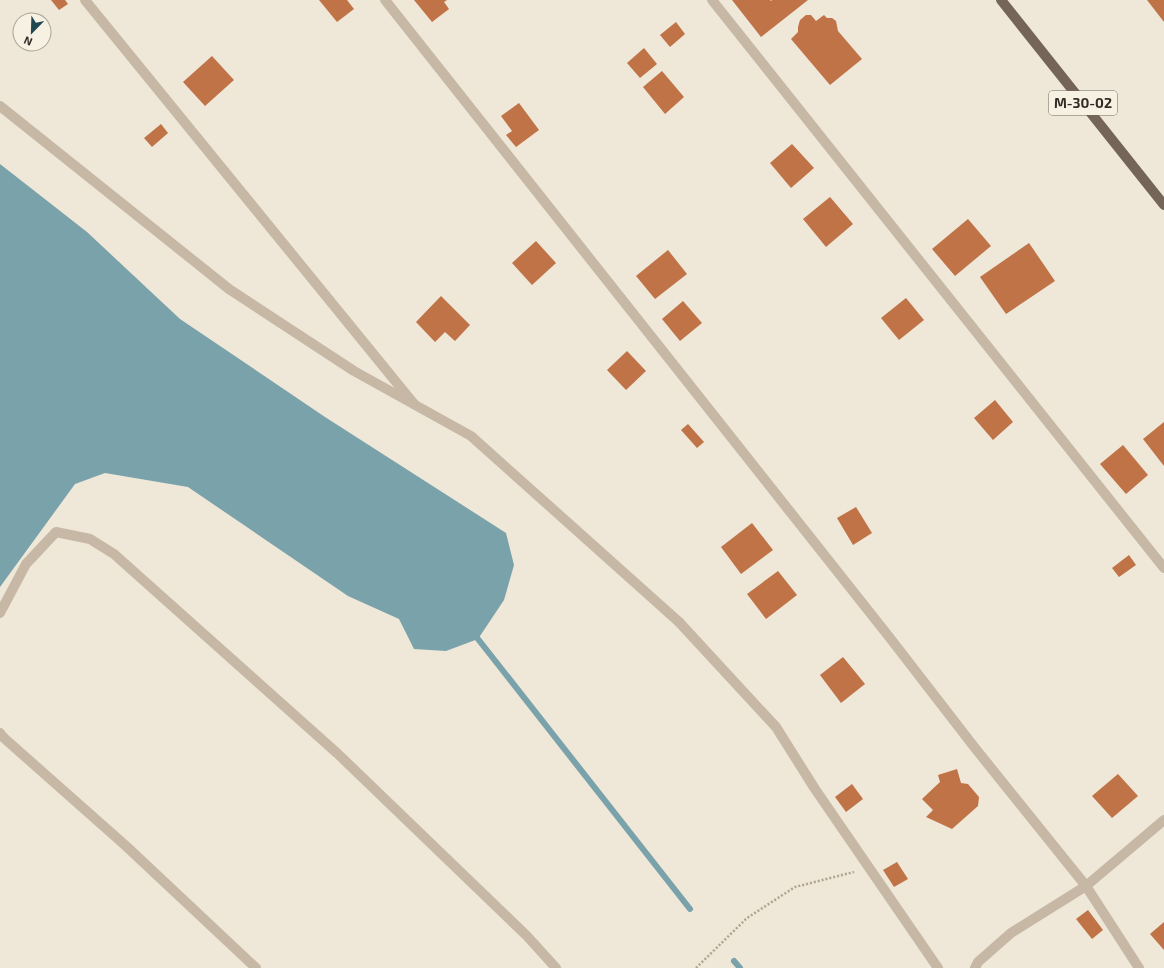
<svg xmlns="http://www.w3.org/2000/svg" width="1164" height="968" font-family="'Exo 2',sans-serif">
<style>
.water{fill:#79a2aa}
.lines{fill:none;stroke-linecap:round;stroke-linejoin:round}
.stream{stroke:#79a2aa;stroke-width:6}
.building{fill:#bf7346}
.path{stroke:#b2a38f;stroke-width:2.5;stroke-dasharray:2 2;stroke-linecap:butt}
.lane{stroke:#c6b8a5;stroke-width:10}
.street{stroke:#c6b8a5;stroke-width:10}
.primary{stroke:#746558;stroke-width:10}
.labels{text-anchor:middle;stroke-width:3;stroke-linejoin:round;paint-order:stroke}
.shield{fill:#f7f1e4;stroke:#6d665f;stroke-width:1}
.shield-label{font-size:14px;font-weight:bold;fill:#322b26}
</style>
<rect width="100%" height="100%" fill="#efe7d8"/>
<path class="water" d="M 0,164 L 87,232 L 180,319 L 325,417 L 506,533 L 514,565 L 504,600 L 478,639 L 446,651 L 414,649 L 399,619 L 348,596 L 188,487 L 105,473 L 75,484 L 0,587 Z"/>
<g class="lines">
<g class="stream">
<path d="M 478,639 L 690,909"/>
<path d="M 734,961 L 740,968"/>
</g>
</g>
<g class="building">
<path d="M 51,0 L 65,0 L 68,4 L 59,10 Z"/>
<path d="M 319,0 L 347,0 L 354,9 L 337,22 Z"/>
<path d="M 414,0 L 447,0 L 444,2 L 449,9 L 432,22 Z"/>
<path d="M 732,0 L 770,0 L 771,1 L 772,0 L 808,0 L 761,37 Z"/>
<path d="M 1147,0 L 1164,0 L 1164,22 Z"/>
<path d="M 806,15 L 811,15 L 816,21 L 824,15 L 827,18 L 832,18 L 836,21 L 838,31 L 862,59 L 830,85 L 791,39 L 798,32 L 798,27 L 800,20 Z"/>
<path d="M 676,22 L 685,34 L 670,47 L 660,35 Z"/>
<path d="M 644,48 L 657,64 L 640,78 L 627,63 Z"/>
<path d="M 212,56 L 234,80 L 205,106 L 183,82 Z"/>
<path d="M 662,71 L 684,97 L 665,114 L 643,87 Z"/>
<path d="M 519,103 L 539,130 L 516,147 L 506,135 L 512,131 L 501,116 Z"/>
<path d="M 161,124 L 168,133 L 152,147 L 144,138 Z"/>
<path d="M 792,144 L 814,168 L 791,188 L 770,163 Z"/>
<path d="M 830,197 L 853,224 L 826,247 L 803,219 Z"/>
<path d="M 968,219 L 991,246 L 955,276 L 932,249 Z"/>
<path d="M 536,241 L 556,263 L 532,285 L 512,263 Z"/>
<path d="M 1029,243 L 1055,281 L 1006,314 L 980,277 Z"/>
<path d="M 668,250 L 687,274 L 655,299 L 636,276 Z"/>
<path d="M 441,296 L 470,325 L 455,341 L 445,332 L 435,342 L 416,322 Z"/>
<path d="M 906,298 L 924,320 L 899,340 L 881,318 Z"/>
<path d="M 683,301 L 702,323 L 680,341 L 662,319 Z"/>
<path d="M 627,351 L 646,371 L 626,390 L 607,370 Z"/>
<path d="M 995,400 L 1013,422 L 993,440 L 974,418 Z"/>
<path d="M 1164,422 L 1164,466 L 1143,439 Z"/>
<path d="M 688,424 L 704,442 L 697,448 L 681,430 Z"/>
<path d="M 1123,445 L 1148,475 L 1126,494 L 1100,464 Z"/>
<path d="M 856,507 L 872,533 L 853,545 L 837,518 Z"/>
<path d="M 752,523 L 773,550 L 741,574 L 721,547 Z"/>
<path d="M 1129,555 L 1136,565 L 1119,577 L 1112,568 Z"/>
<path d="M 778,571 L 797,595 L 766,619 L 747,594 Z"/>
<path d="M 843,657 L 865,684 L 841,703 L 820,675 Z"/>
<path d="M 957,769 L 961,783 L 968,784 L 979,797 L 978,806 L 952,829 L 926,817 L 933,810 L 922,799 L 940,782 L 938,775 Z"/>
<path d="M 1118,774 L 1138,796 L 1112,818 L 1092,796 Z"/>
<path d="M 852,784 L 863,799 L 846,812 L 835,797 Z"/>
<path d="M 897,862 L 908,879 L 894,887 L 883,870 Z"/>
<path d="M 1088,910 L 1103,930 L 1092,939 L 1076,919 Z"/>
<path d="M 1164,922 L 1164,950 L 1150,934 Z"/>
</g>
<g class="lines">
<path class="path" d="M 696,968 L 747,918 L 795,887 L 854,872"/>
<path class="lane" d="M 0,106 L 229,289 L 354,371 L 471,436 L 679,622"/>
<g class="street">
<path d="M 85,0 L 414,404"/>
<path d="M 385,0 L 890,638 L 975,748 L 1086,886 L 1139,968"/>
<path d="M 712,0 L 1164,568"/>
<path d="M 0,613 L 26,564 L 56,532 L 90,539 L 114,554 L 338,754 L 527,936 L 556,968"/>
<path d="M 679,622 L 776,727 L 815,789 L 938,968"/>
<path d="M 0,733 L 4,738 L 126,846 L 256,968"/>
<path d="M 975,968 L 978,962 L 1011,933 L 1086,886 L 1164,820"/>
</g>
<path class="primary" d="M 1001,0 L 1164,205"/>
</g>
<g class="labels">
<rect class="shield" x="1049" y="91" width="68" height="24" rx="3"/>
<g class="shield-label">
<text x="1083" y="108">М-30-02</text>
</g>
</g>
<g transform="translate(32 32) rotate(203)"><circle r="19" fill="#f7f1e4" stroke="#a8a298"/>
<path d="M0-3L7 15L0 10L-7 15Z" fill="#1e4751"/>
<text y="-6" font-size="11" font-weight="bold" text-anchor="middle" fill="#322b26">N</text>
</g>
</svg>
